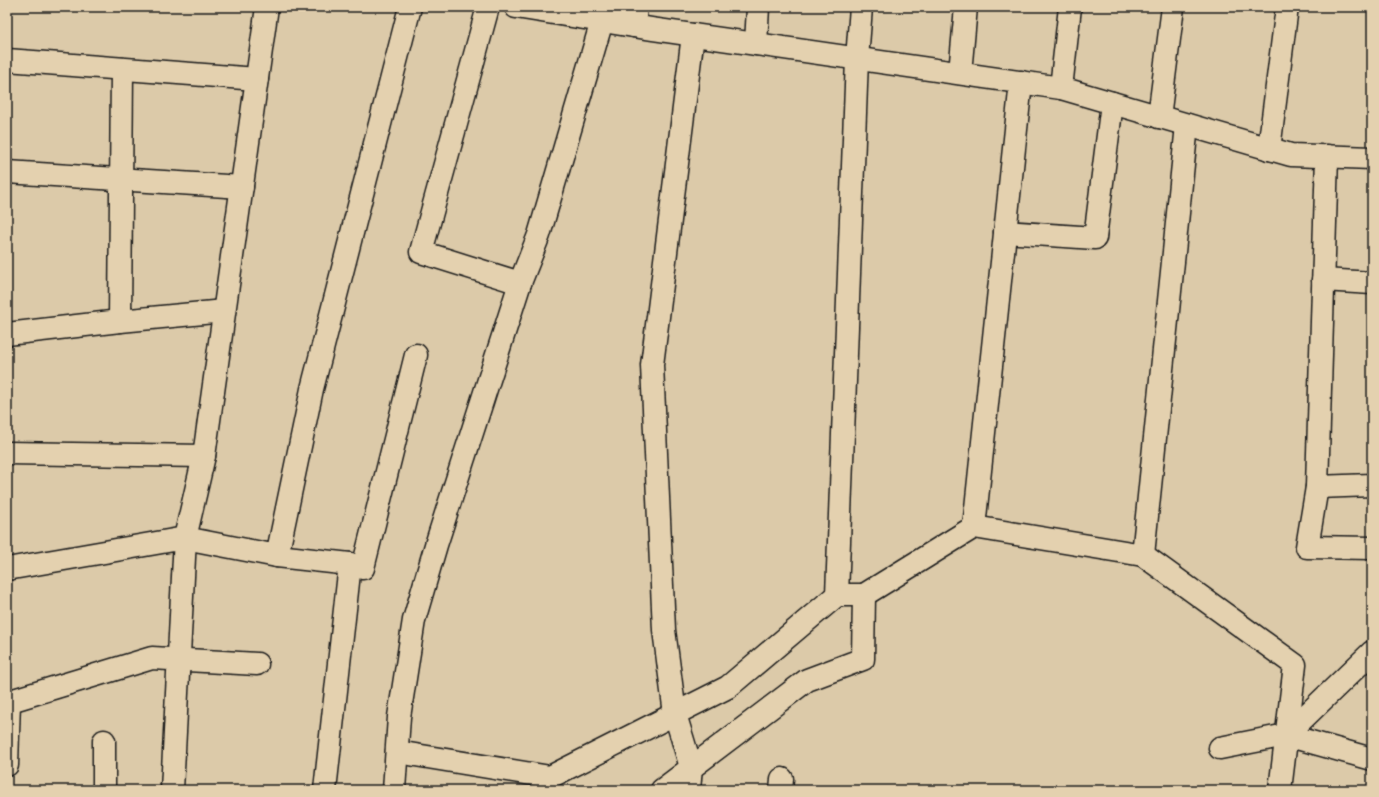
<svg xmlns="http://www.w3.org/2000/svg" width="1379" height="797" font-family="'Shantell Sans',sans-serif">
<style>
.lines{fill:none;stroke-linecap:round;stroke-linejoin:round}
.minor-casing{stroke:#1c1c1c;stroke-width:25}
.minor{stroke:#e4d1af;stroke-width:22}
</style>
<rect width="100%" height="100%" fill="#dccaa9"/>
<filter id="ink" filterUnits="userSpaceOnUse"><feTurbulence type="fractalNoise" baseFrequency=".025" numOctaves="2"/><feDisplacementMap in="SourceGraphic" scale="8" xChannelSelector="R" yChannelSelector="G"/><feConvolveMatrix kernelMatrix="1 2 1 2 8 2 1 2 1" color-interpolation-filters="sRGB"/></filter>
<g filter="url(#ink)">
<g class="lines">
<g class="minor-casing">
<g id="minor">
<path d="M 488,7 L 421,252 L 520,283"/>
<path d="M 516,7 L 652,29 L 1061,88 L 1291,155 L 1372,158"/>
<path d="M 634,26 L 636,7"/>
<path d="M 756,44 L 758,7"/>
<path d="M 7,60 L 257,79"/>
<path d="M 960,73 L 966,7"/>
<path d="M 1061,88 L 1070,7"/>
<path d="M 1159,117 L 1173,7"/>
<path d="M 1269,149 L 1287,7"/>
<path d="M 1327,156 L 1317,487 L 1372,485"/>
<path d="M 7,172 L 242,187"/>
<path d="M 1005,232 L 1095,238 L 1112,103"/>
<path d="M 1323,280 L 1372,283"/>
<path d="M 120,321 L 122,69"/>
<path d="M 7,334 L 120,321 L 224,311"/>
<path d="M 7,453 L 204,456 L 267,7"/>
<path d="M 204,456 L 185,538 L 277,556 L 312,389 L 410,7"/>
<path d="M 1317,487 L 1307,547 L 1372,548"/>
<path d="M 974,527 L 1021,82"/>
<path d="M 1143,555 L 1295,665 L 1280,790"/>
<path d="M 277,556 L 350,564 L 363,568 L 416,355"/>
<path d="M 7,569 L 185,538 L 172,790"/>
<path d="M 837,595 L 857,59 L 861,7"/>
<path d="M 864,595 L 974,527 L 1143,555 L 1187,125"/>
<path d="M 7,702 L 152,658 L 257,664"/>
<path d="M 1286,735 L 1372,652"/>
<path d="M 1220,748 L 1286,735 L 1372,759"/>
<path d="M 397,752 L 550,777 L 728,687 L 837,595 L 864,595 L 863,659 L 807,680 L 662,790"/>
<path d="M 7,765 L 9,701"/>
<path d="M 104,790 L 104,741"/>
<path d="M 325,790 L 350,564"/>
<path d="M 394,790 L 399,717 L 414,620 L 436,545 L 520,283 L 539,235 L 602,21"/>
<path d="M 689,790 L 691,767 L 675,714 L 664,630 L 652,365 L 693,35"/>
<path d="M 781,790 L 782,779"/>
</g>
</g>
<use href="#minor" class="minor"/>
</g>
</g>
<rect width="1379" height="797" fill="none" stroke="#e4d1af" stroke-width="24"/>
<rect x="12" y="12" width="1355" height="773" fill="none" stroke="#1c1c1c" stroke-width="1.5" filter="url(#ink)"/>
</svg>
